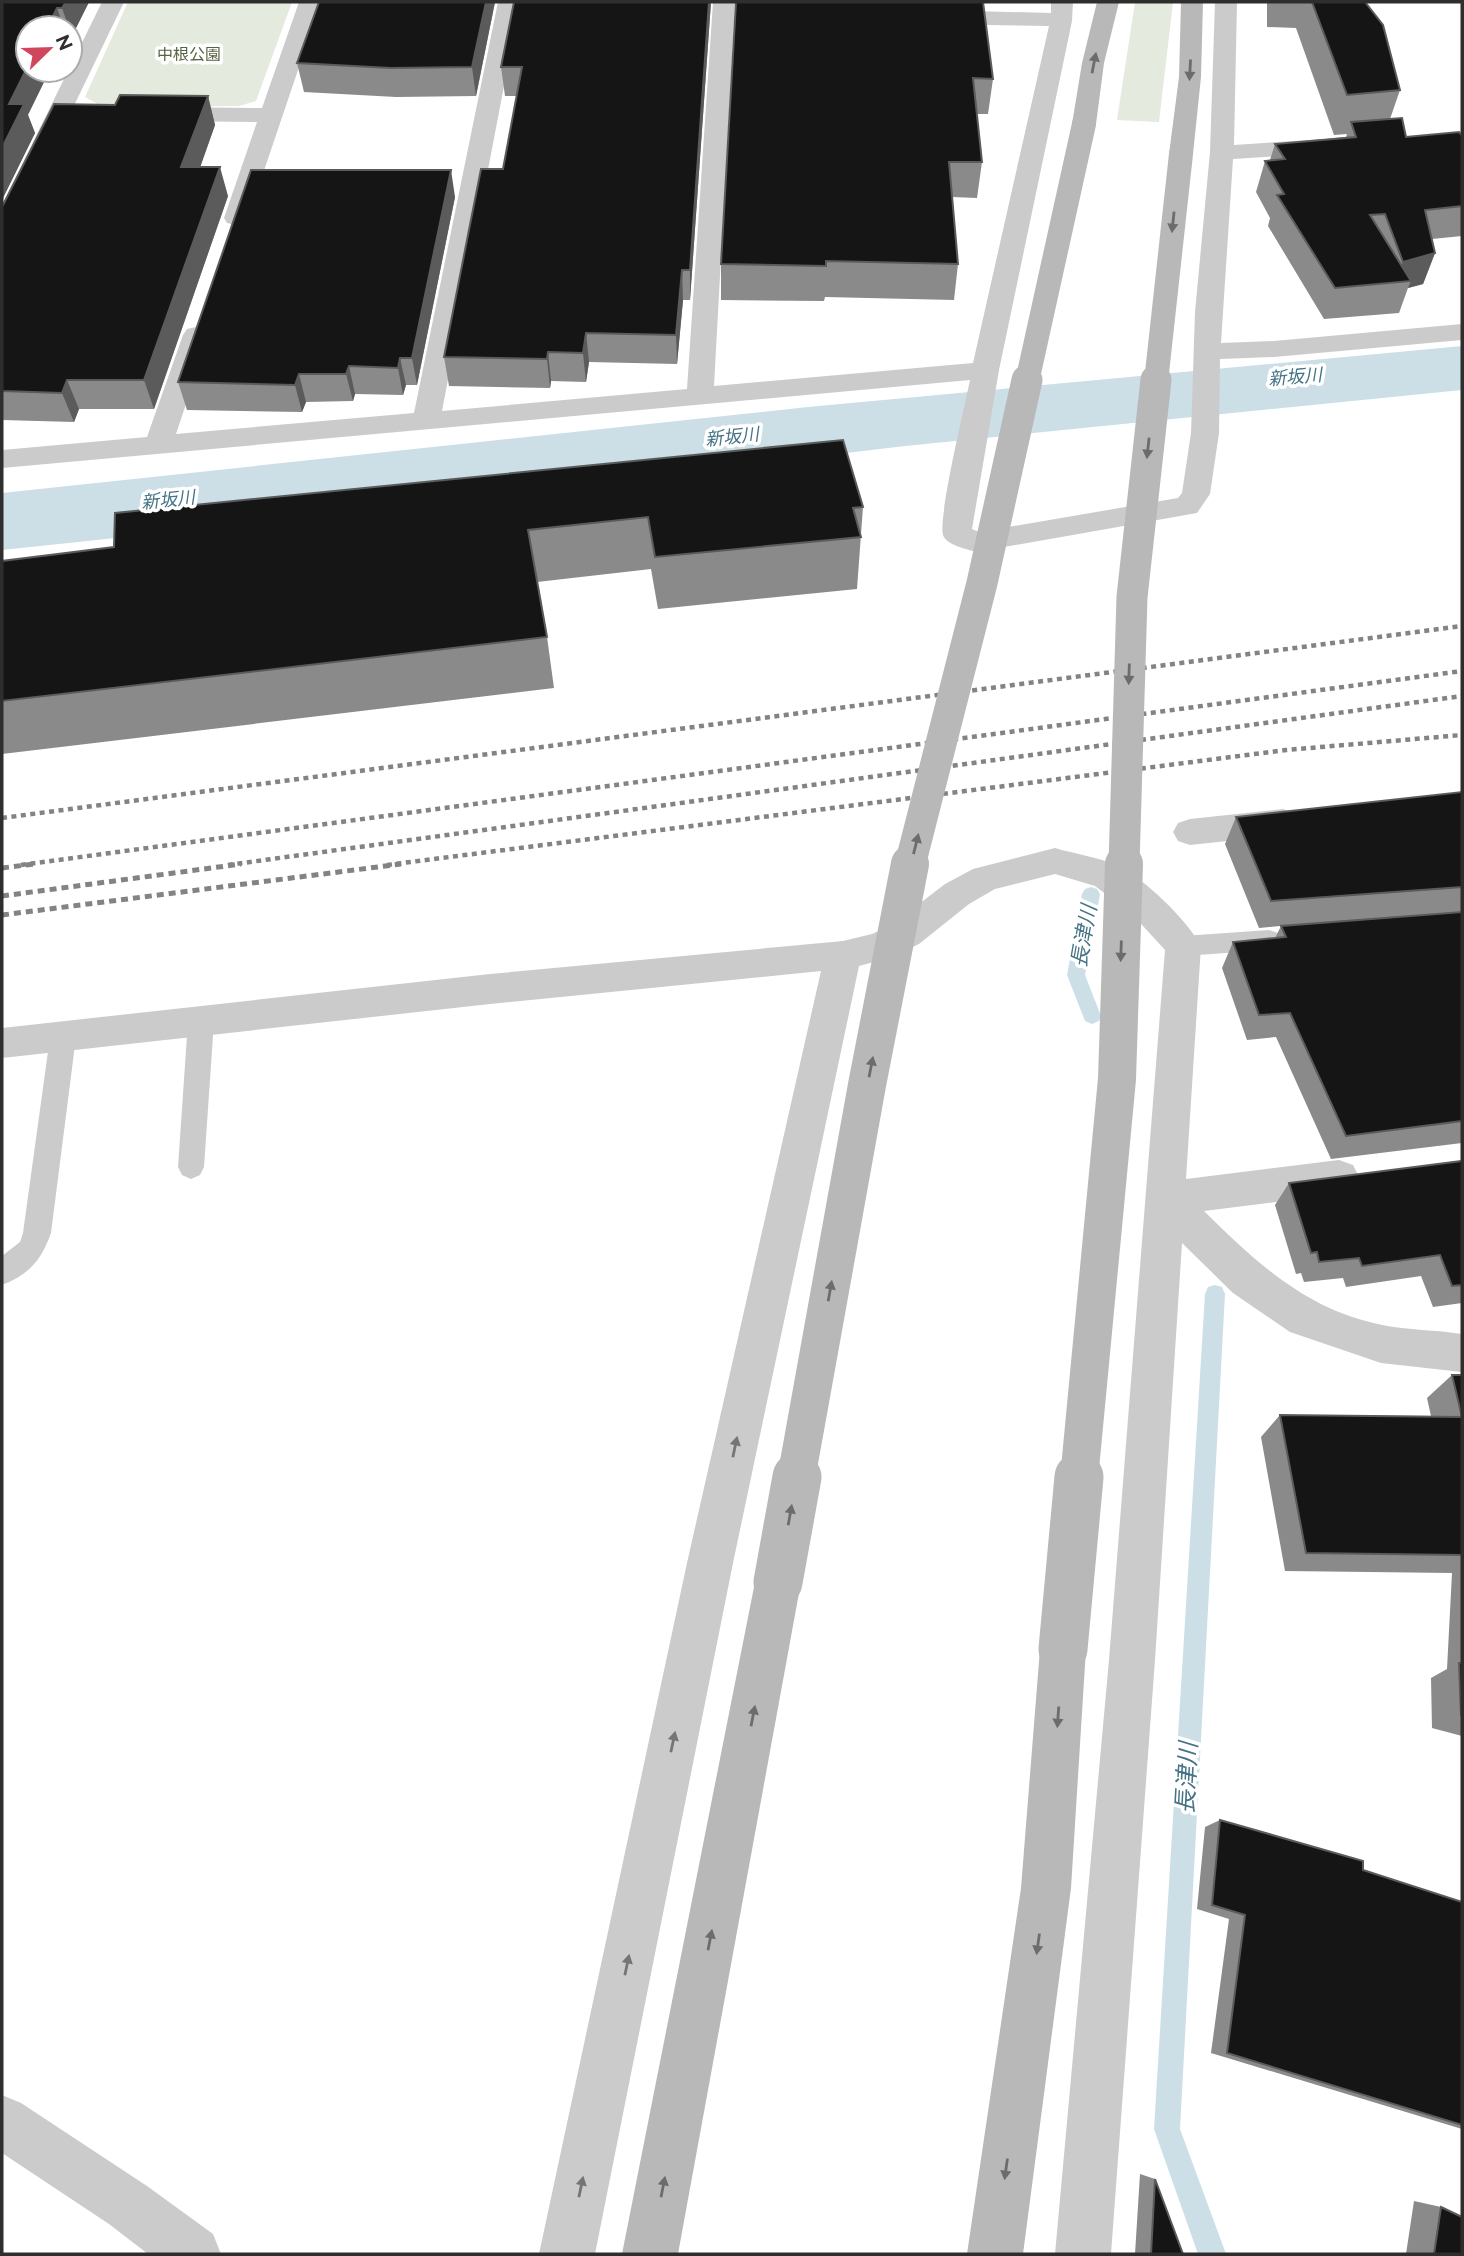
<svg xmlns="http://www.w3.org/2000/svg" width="1464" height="2256" font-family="Raleway,'Noto Sans JP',sans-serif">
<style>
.green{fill:#e5eade}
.water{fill:#ccdfe7}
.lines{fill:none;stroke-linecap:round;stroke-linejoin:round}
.stream{fill:#ccdfe7;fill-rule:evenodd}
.lane{fill:#cbcbcb;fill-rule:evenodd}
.street{fill:#cbcbcb;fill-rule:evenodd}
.secondary{fill:#b8b8b8;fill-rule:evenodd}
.rail-far1{stroke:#838383;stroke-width:4.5;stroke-dasharray:5 4.5;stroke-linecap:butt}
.rail{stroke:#838383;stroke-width:5;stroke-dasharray:7 5;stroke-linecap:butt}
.secondary-bridge-far3{stroke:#b8b8b8;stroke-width:24}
.secondary-bridge-far2{stroke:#b8b8b8;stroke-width:31}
.secondary-bridge-far1{stroke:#b8b8b8;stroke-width:38}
.secondary-bridge{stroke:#b8b8b8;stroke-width:49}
.wall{fill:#8a8a8a}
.shaded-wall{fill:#5b5b5b}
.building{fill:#151515;stroke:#5b5b5b;stroke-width:2}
.oneway{fill:#6c6c6c}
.oneway2{fill:#757575}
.labels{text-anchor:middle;stroke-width:7;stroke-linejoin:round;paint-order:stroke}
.far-park-label{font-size:16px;fill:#556441;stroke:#fff}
.far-water-label{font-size:18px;font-style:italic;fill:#467486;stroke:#fff}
.water-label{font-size:21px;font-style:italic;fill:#467486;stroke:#fff}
.near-water-label{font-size:24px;font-style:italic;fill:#467486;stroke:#fff}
</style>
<rect width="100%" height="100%" fill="#fff"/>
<g class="green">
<path d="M 128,2 L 292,2 L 256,101 L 239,106 L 103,107 L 85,97 Z"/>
<path d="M 1135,2 L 1173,2 L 1159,122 L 1117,120 Z"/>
</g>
<path class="water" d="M 1462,346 L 1462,390 L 905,446 L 220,527 L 2,550 L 2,493 L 808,407 Z"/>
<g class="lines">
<g class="stream">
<path d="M 1091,887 L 1097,889 L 1100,894 L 1085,975 L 1101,1016 L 1099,1021 L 1092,1024 L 1085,1021 L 1067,975 L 1082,894 L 1085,889 Z"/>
<path d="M 1215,1285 L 1222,1287 L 1225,1294 L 1180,2129 L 1226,2254 L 1198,2254 L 1154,2129 L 1205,1294 L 1208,1287 Z"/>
</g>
<g class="lane">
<path d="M 1269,930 L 1278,933 L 1281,940 L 1278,947 L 1269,950 L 1183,956 L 1174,953 L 1171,946 L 1174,939 L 1183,936 Z"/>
<path d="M 201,1011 L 210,1014 L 214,1021 L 204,1167 L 200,1175 L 191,1179 L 182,1175 L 178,1167 L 188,1021 L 192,1014 Z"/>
<path d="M 63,1027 L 72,1030 L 76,1037 L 51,1233 C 42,1259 29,1275 2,1285 L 2,1256 L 20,1242 L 23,1233 L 50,1037 L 54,1030 Z"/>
</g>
<g class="street">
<path d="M 102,2 L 124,2 L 14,230 L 11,235 L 2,237 L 2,205 Z"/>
<path d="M 299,2 L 321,2 L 248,218 L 245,223 L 236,225 L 227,223 L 224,218 L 257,122 L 159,121 L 151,119 L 147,114 L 151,109 L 159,107 L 262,108 Z"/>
<path d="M 498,2 L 520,2 L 442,411 L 687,389 L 713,2 L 735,2 L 714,386 L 973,363 L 1049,26 L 932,24 L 924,22 L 921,17 L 924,12 L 932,10 L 1051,13 L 1051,2 L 1073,2 L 1072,21 L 999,370 L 972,529 L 979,532 L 1178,498 L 1182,493 L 1191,433 L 1195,312 L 1210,152 L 1215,2 L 1237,2 L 1234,145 L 1324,139 L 1332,141 L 1336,146 L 1332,151 L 1324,153 L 1233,159 L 1221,343 L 1274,341 L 1462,324 L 1462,340 L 1274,357 L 1220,359 L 1219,433 L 1210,494 L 1197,513 L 976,552 C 967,549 946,545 943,535 C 938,518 965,405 970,380 L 2,468 L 2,450 L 147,437 L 183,335 L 187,329 L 196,327 L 205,329 L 209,335 L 176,434 L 414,413 Z"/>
<path d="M 1283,809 L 1295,813 L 1300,822 L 1295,831 L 1283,835 L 1190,845 L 1178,841 L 1173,832 L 1178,823 L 1190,819 Z"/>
<path d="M 1055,848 C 1075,854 1099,857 1118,866 C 1145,879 1187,920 1201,946 L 1186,1179 L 1339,1160 L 1353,1165 L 1359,1177 L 1353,1189 L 1339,1194 L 1204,1211 C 1257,1263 1306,1310 1382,1325 C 1408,1330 1436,1330 1462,1334 L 1462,1372 L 1381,1363 L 1290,1332 L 1233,1293 L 1182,1243 L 1155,1660 L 1111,2254 L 1055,2254 L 1109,1660 L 1165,950 L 1132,914 L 1095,886 L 1055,874 L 995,889 L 969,904 L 919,944 L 892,957 L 859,966 L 733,1563 L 595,2254 L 539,2254 L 687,1563 L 821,971 L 490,1004 L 2,1058 L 2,1028 L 490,974 L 843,941 L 872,934 L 893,924 L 945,884 L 973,869 Z"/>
<path d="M 2,2095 L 21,2103 L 147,2186 L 213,2234 L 221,2254 L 148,2254 L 109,2224 L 2,2153 Z"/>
</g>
<g class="secondary">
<path d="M 1097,2 L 1119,2 L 1104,63 L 1096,124 L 1092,129 L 1076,129 L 1072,124 L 1082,63 Z"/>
<path d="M 1181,2 L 1203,2 L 1201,77 L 1193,154 L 1189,159 L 1173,159 L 1169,154 L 1179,77 Z"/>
<path d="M 778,1559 L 794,1566 L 801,1582 L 678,2254 L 622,2254 L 755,1582 L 762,1566 Z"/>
<path d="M 1063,1626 L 1079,1633 L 1086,1649 L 1071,1888 L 1023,2254 L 967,2254 L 1021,1888 L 1040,1649 L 1047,1633 Z"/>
</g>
<g class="rail-far1">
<path d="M 2,818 L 1462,626"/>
<path d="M 21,865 L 1462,671"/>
<path d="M 228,865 L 1462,696"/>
<path d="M 387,865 L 1286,750 L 1462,735"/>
</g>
<g class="rail">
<path d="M 2,868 L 34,864"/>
<path d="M 2,896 L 241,864"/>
<path d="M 2,915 L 401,864"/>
</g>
<g class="secondary-bridge-far3">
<path d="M 1027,382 L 1084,124"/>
<path d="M 1156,382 L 1181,154"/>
</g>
<g class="secondary-bridge-far2">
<path d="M 910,865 L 982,583 L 1027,380"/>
<path d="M 1124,865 L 1132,597 L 1156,380"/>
</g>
<g class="secondary-bridge-far1">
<path d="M 796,1479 L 867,1085 L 910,864"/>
<path d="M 1079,1479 L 1117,1079 L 1124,864"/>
</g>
<g class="secondary-bridge">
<path d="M 778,1582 L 797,1477"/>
<path d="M 1063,1649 L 1079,1477"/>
</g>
</g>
<g class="wall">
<path d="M 2,2 L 89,2 L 72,36 L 70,36 L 70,28 L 28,28 L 28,115 L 35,133 L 2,200 Z"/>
<path d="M 319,2 L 495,2 L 476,96 L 396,97 L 304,92 L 297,63 Z"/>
<path d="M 711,2 L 690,300 L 683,300 L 677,364 L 589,362 L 586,382 L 551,381 L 550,388 L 449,386 L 444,357 L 503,169 L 517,96 L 505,96 L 501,67 Z"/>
<path d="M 983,2 L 993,79 L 988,114 L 977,114 L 982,162 L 977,198 L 952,197 L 958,264 L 954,300 L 825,297 L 824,301 L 721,300 L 721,264 Z"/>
<path d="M 1267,2 L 1365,2 L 1400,90 L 1390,119 L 1406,137 L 1462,136 L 1462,236 L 1432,239 L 1435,253 L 1423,284 L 1408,288 L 1399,313 L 1324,319 L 1268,226 L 1270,218 L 1256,192 L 1265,161 L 1270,160 L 1275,144 L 1346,137 L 1347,134 L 1334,135 L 1296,28 L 1267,27 Z"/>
<path d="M 208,96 L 215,125 L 200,167 L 228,196 L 154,409 L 79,409 L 74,422 L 2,420 L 2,207 L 115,105 Z"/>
<path d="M 455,197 L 417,385 L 406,385 L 403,395 L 355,394 L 353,401 L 306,402 L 302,412 L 187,410 L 178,382 Z"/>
<path d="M 863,507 L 857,589 L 658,609 L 651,569 L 537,582 L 547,637 L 554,688 L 2,754 L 2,561 L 114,547 L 115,513 Z"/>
<path d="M 1462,792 L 1462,1143 L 1331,1159 L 1276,1037 L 1247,1040 L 1222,968 L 1233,942 L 1275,938 L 1281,926 L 1290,925 L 1259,928 L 1225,844 L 1236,817 Z"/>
<path d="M 1462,1161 L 1462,1303 L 1433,1307 L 1421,1276 L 1346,1287 L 1343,1278 L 1304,1282 L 1301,1273 L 1296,1274 L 1275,1205 L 1289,1183 Z"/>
<path d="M 1452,1375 L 1462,1375 L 1462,1736 L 1432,1728 L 1431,1678 L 1447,1669 L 1452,1573 L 1285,1571 L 1261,1437 L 1280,1415 L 1431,1416 L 1427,1398 Z"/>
<path d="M 1220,1820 L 1363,1870 L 1462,1902 L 1462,2129 L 1211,2053 L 1229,1919 L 1197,1909 L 1205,1827 Z"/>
<path d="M 1140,2174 L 1155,2179 L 1183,2254 L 1135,2254 Z"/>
<path d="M 1414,2201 L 1441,2207 L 1462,2254 L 1406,2254 Z"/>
</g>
<g class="shaded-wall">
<path d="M 66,2 L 89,2 L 72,36 L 70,28 L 69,28 L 62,8 Z"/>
<path d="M 486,2 L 495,2 L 476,96 L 472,67 Z"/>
<path d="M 709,2 L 711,2 L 690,300 L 690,270 Z"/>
<path d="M 57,8 L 64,28 L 47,28 Z"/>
<path d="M 28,66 L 28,70 L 50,70 L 28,115 L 35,133 L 2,200 L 2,148 L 9,104 Z"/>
<path d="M 208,96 L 215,125 L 190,196 L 181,167 Z"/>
<path d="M 220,167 L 228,196 L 154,409 L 144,380 Z"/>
<path d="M 451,170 L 455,197 L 417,385 L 412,358 Z"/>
<path d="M 1435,253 L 1423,284 L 1408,288 L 1411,281 L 1395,283 L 1403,262 Z"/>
<path d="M 682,270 L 683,300 L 677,364 L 676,335 Z"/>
<path d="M 586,333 L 589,362 L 586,382 L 583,353 Z"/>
<path d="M 548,352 L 551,381 L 550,388 L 547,359 Z"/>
<path d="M 400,358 L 406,385 L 403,395 L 398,368 Z"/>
<path d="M 349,366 L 355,394 L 353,401 L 346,374 Z"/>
<path d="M 299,374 L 306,402 L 302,412 L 295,385 Z"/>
<path d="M 67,380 L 79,409 L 74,422 L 62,393 Z"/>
</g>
<g class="building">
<path d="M 2,2 L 66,2 L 62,8 L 57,8 L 47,28 L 28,28 L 28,66 L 9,104 L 24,104 L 2,148 Z"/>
<path d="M 319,2 L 486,2 L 472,67 L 391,68 L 297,63 Z"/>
<path d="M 514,2 L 709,2 L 690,270 L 682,270 L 676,335 L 586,333 L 583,353 L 548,352 L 547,359 L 444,357 L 481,169 L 503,169 L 522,67 L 501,67 Z"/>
<path d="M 736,2 L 983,2 L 993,79 L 973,78 L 982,162 L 949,162 L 958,264 L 826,261 L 826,266 L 721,264 Z"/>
<path d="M 1312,2 L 1365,2 L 1383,25 L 1400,90 L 1347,95 Z"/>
<path d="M 120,95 L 208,96 L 181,167 L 220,167 L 144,380 L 67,380 L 62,393 L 2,391 L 2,207 L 54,104 L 115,105 Z"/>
<path d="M 1402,118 L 1406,137 L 1459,132 L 1462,136 L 1462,206 L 1425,210 L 1435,253 L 1403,262 L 1385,214 L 1370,215 L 1411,281 L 1335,288 L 1277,195 L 1284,194 L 1265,161 L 1285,159 L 1275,144 L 1356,137 L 1351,122 Z"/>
<path d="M 251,170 L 451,170 L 412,358 L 400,358 L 398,368 L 349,366 L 346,374 L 299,374 L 295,385 L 178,382 Z"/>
<path d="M 843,440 L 863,507 L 853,508 L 861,537 L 655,557 L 648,517 L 528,530 L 547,637 L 2,701 L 2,561 L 114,547 L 115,513 Z"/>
<path d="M 1462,792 L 1462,887 L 1271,901 L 1236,817 Z"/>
<path d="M 1462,912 L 1462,1121 L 1346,1136 L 1290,1013 L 1259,1015 L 1233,942 L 1286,937 L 1281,926 Z"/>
<path d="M 1462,1161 L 1462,1285 L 1452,1286 L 1440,1255 L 1362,1266 L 1359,1258 L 1319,1262 L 1317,1252 L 1311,1253 L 1289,1183 Z"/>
<path d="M 1452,1375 L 1462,1375 L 1462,1555 L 1306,1553 L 1280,1415 L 1462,1417 Z"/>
<path d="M 1459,1663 L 1462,1663 L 1462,1715 L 1461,1715 Z"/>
<path d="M 1220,1820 L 1363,1861 L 1363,1870 L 1462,1902 L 1462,2125 L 1227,2053 L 1245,1915 L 1212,1905 Z"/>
<path d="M 1155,2179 L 1183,2254 L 1151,2254 Z"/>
<path d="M 1441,2207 L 1462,2217 L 1462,2254 L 1434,2254 Z"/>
</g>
<defs><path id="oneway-solid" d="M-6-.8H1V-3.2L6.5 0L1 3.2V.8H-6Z" transform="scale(1.75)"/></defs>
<g class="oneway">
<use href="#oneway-solid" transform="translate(1094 63) rotate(-79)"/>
<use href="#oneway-solid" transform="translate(1190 70) rotate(93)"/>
<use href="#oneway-solid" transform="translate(1173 222) rotate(96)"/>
<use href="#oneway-solid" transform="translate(1148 448) rotate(96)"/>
<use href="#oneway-solid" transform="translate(1129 674) rotate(92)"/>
<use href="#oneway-solid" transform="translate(916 844) rotate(-76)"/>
<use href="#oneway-solid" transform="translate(1121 951) rotate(92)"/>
<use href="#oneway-solid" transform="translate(871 1067) rotate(-79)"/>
<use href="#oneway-solid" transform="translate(830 1291) rotate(-80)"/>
<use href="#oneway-solid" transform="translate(790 1515) rotate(-80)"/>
<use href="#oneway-solid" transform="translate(753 1716) rotate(-79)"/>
<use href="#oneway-solid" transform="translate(1058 1717) rotate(94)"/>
<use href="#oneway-solid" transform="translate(710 1940) rotate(-79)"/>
<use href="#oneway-solid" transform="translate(1038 1944) rotate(98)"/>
<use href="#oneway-solid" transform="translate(1006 2169) rotate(98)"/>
<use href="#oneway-solid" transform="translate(663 2187) rotate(-79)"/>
</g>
<g class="oneway2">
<use href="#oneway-solid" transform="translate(735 1447) rotate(-78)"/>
<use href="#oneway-solid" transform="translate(673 1742) rotate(-78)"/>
<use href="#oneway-solid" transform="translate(627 1965) rotate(-78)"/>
<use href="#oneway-solid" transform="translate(581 2187) rotate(-78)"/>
</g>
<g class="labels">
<g class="far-park-label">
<text x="189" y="60">中根公園</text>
</g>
<g class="far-water-label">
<text transform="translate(1295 377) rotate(-5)" y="6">新坂川</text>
<text transform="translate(732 437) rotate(-6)" y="6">新坂川</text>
<text transform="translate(168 500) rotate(-6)" y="6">新坂川</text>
</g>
<g class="water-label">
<text transform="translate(1084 936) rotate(-80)" y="7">長津川</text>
</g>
<g class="near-water-label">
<text transform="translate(1187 1778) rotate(-87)" y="8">長津川</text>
</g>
</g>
<rect width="1464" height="2256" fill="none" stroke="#2e2e2e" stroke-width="7"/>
<g transform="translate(49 49) rotate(67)"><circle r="33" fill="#ffffff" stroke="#ababab" stroke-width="2"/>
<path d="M0-5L12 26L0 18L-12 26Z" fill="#d0465d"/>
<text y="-10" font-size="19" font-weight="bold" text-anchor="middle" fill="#2e2e2e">N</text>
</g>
</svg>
